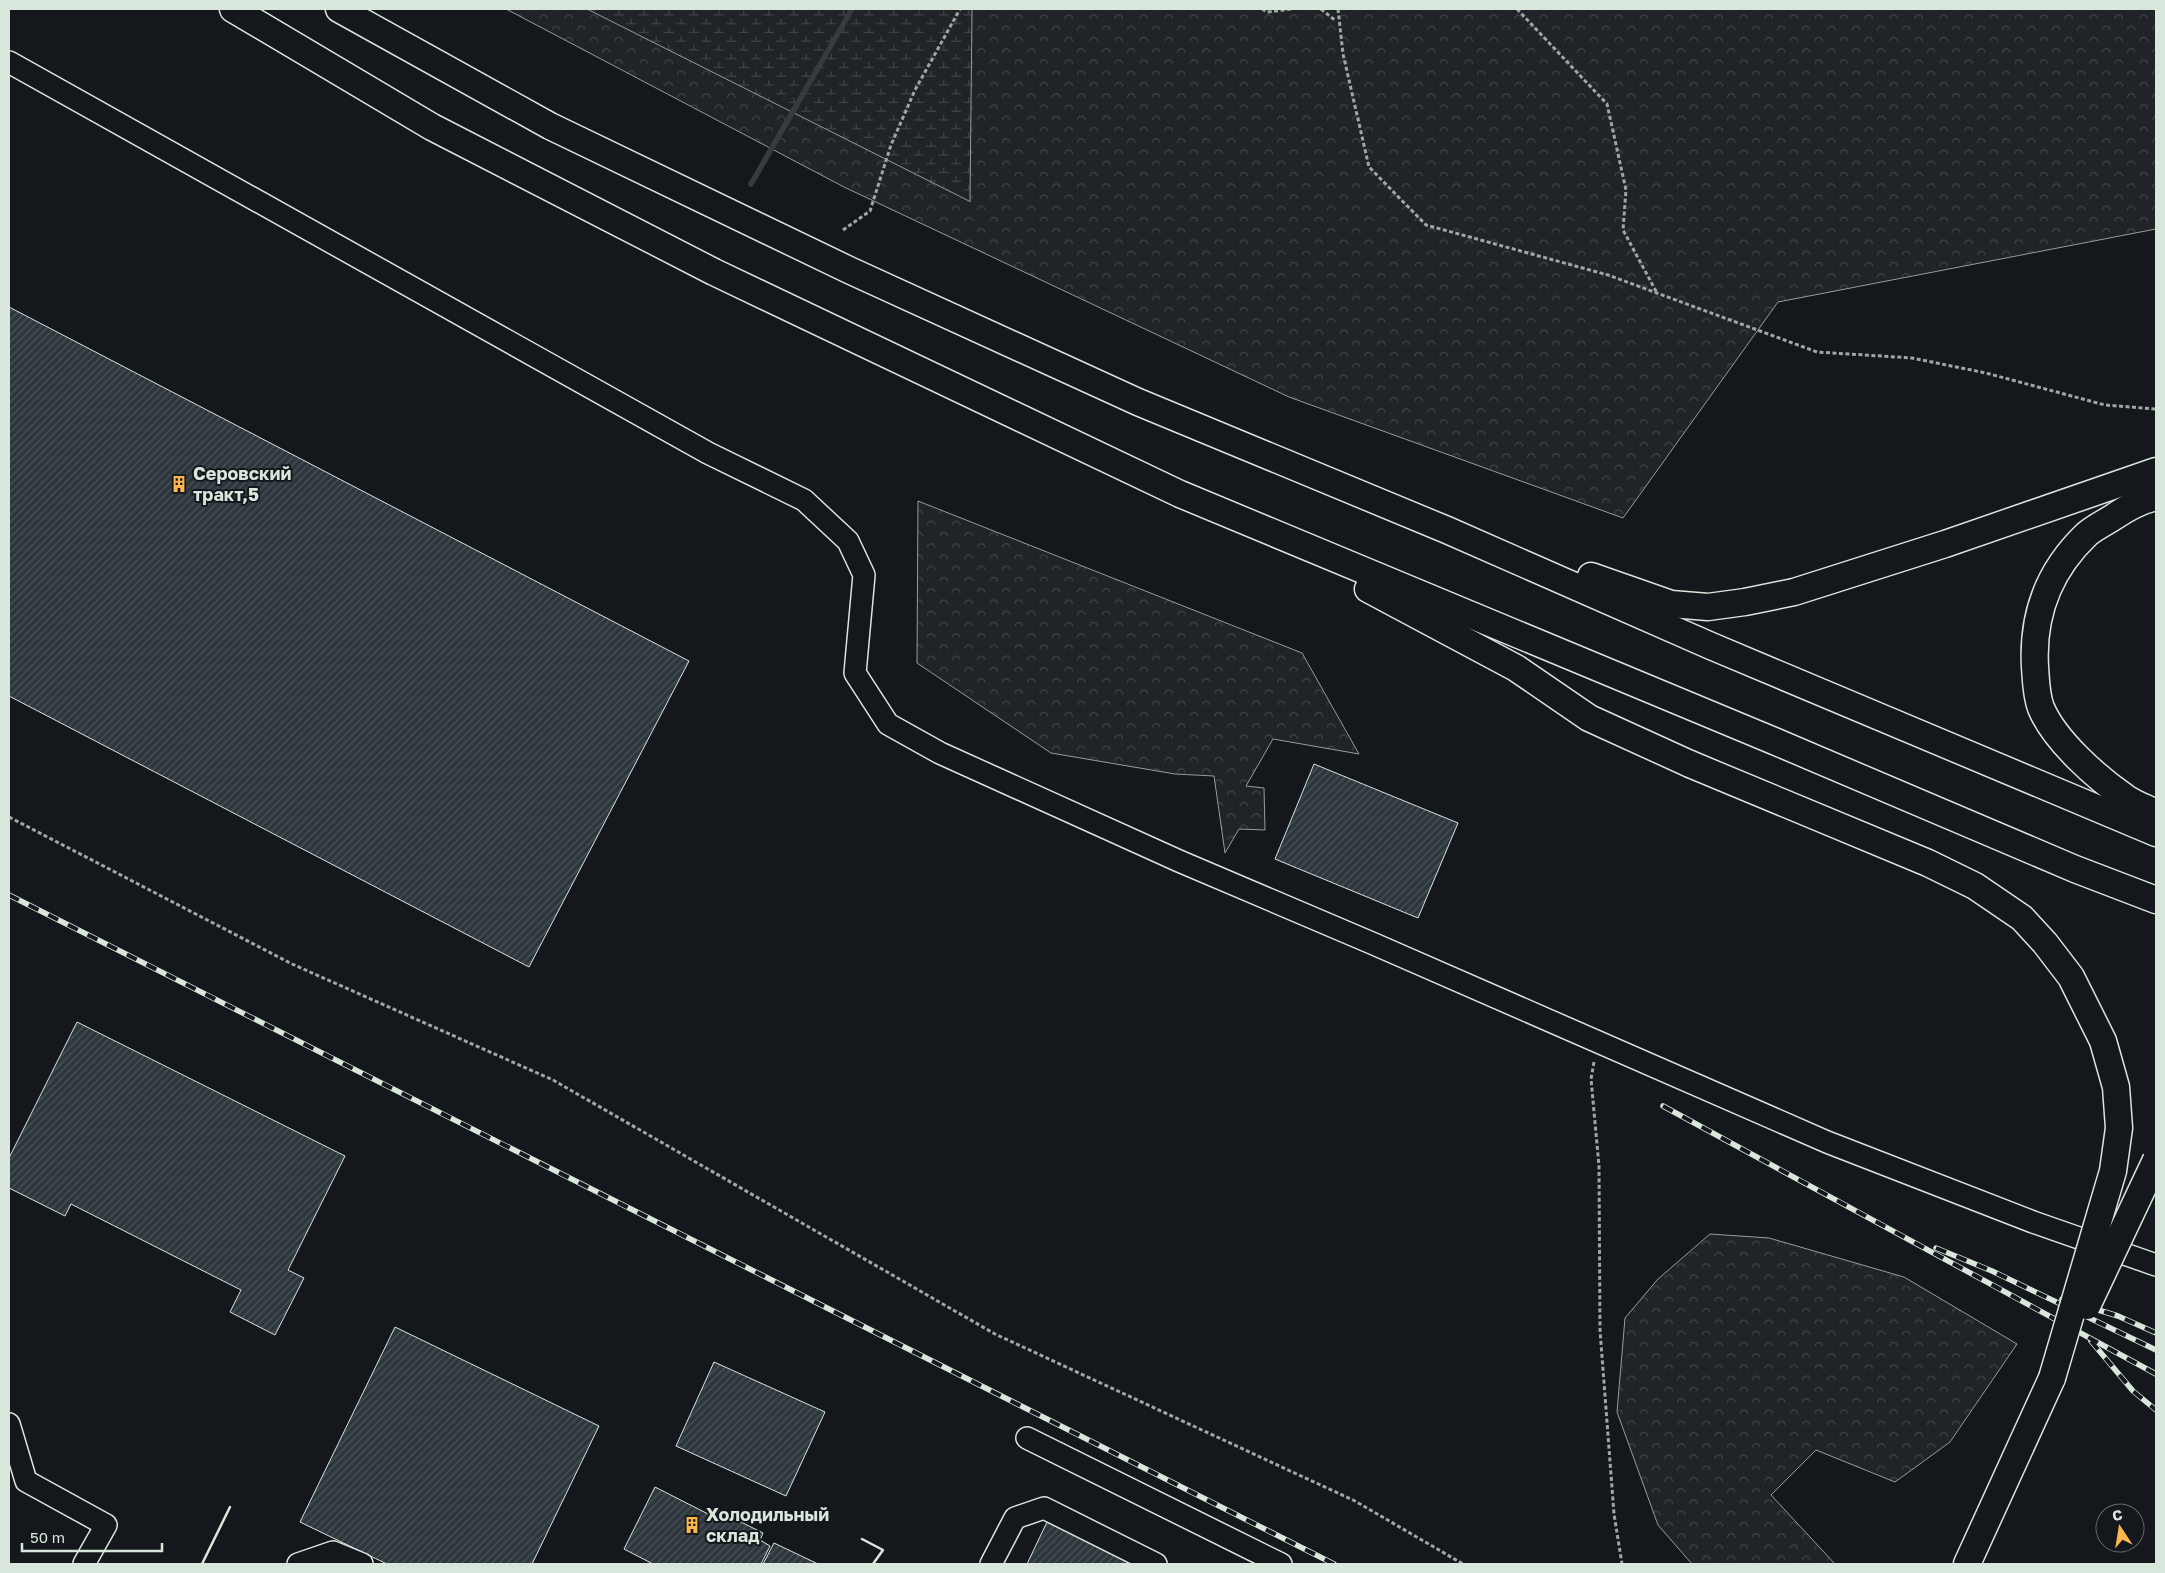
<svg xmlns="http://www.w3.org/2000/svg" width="2165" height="1573" font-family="'Golos Text',sans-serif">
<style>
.forest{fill:url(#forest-crowns);stroke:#939e99}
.wetland{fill:url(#wetland-marsh);stroke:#939e99}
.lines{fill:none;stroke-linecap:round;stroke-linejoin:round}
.stream{stroke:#363b3e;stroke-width:5.5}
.building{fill:url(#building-hatch);stroke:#d8e6dc}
.minor-casing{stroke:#d8e6dc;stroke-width:24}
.major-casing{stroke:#d8e6dc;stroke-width:29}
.path{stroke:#9da8a2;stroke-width:3;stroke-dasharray:4 2.5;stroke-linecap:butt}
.minor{stroke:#14181c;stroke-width:21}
.major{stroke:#14181c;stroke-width:26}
.rail-casing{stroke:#d8e6dc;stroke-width:5.5}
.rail{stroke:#14181c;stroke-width:4;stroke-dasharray:11;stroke-linecap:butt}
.major-bridge-casing{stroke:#d8e6dc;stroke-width:29;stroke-linecap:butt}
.major-bridge{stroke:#14181c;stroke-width:26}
.wall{stroke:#d8e6dc;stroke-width:2.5}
.labels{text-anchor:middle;stroke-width:4;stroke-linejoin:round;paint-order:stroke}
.poi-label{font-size:18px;font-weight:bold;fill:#d8e6dc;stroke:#14181c;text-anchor:start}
</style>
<defs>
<pattern id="forest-crowns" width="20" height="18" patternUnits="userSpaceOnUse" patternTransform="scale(1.25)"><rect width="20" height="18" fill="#202428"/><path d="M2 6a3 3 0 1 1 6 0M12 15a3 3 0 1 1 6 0" fill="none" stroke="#404447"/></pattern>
<pattern id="wetland-marsh" width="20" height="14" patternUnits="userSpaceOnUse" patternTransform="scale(1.25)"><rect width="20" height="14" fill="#202428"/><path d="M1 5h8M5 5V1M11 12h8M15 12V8" fill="none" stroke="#404447"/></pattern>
<pattern id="building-hatch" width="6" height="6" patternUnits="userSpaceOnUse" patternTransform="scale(1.25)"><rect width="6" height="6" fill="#2c363c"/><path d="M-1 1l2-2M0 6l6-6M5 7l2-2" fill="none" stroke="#4a5358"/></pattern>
</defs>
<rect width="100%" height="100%" fill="#14181c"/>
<g class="forest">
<path d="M 506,9 L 2156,9 L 2156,229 L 1778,302 L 1623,518 L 1289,397 L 844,187 Z"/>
<path d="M 918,501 L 1302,653 L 1359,754 L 1273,739 L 1246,786 L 1264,788 L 1265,830 L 1239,829 L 1225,853 L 1214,776 L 1175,774 L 1051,753 L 917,663 Z"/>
<path d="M 1710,1234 L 1769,1238 L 1904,1277 L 2017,1344 L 1950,1442 L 1895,1482 L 1816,1450 L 1771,1495 L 1835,1564 L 1692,1564 L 1658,1525 L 1617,1412 L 1625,1318 L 1658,1279 Z"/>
</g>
<path class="wetland" d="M 587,9 L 972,9 L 970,202 L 969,201 Z"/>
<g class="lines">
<path class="stream" d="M 751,184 L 852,9"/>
</g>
<g class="building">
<path d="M 9,307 L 689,661 L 529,967 L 9,696 Z"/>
<path d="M 1314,764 L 1458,823 L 1418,918 L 1275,859 Z"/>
<path d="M 77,1022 L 345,1156 L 288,1270 L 304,1278 L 275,1335 L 230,1312 L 241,1290 L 71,1204 L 65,1216 L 9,1188 L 9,1158 Z"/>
<path d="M 395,1327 L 599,1426 L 532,1564 L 387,1564 L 300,1522 Z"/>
<path d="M 714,1362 L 825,1412 L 786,1496 L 676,1446 Z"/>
<path d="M 655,1487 L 714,1517 L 717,1510 L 763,1533 L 760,1540 L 770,1546 L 761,1564 L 653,1564 L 624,1549 Z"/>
<path d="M 1047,1522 L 1135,1564 L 1027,1564 Z"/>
<path d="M 774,1543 L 818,1564 L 763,1564 Z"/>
</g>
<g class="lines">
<g class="minor-casing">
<g id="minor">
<path d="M 9,62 L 708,453 L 804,500 L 848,541 L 864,575 L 855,673 L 888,724 L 940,753 L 1179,861 L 1374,944 L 1827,1142 L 2033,1222 L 2156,1265"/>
<path d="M 9,1424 L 26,1481 L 106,1525 L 84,1564"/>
<path d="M 1027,1438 L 1281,1564"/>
<path d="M 298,1564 L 333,1552 L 362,1564"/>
<path d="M 991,1564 L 1015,1518 L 1044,1508 L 1156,1564"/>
</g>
</g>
<g class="major-casing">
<g id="major">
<path d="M 233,9 L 432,127 L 714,272 L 1180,494 L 1774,741 L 2075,869 L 2156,900"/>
<path d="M 339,9 L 550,126 L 849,270 L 1138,402 L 1447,530 L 1711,646 L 2156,833"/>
<path d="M 2156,497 C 2139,501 2127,508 2112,518 C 2104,523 2094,528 2087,534 C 2049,570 2032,615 2035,667 C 2036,680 2036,695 2041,708 C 2055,741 2096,777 2126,798 C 2135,804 2146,808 2156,813"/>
<path d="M 1591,576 L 1671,604 L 1708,607 L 1745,602 L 1794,592 L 1945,544 L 2156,471"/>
<path d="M 1368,589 L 1516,668 L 1589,718 L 1690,764"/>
<path d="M 1967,1564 L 2052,1378"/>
</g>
</g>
<g class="path">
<path d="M 1262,9 L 1267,12 L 1292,9"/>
<path d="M 1321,9 L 1336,21"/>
<path d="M 1338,9 L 1343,54 L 1369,167 L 1426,225 L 1608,275 L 1817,352 L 1912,358 L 1986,373 L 2105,405 L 2156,409"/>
<path d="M 1517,9 L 1607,104 L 1626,190 L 1623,230 L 1657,293"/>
<path d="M 843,230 L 870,211 L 891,145 L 915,90 L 960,9"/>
<path d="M 9,817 L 292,964 L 553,1080 L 995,1334 L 1355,1501 L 1463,1564"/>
<path d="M 1594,1062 L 1591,1079 L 1599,1166 L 1600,1330 L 1614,1514 L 1622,1564"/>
</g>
<use href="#minor" class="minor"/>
<use href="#major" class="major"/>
<g class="rail-casing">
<g id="rail">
<path d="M 9,895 L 1334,1564"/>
<path d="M 1663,1106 L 2156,1374"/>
<path d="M 1936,1248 L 1992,1271 L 2156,1350"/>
<path d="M 2062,1299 L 2118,1316 L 2156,1333"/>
<path d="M 2091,1341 L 2133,1391 L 2156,1410"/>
</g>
</g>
<use href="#rail" class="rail"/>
<g class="major-bridge-casing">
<g id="major-bridge">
<path d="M 1690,764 L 1928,863 L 1975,886 L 2022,918 L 2045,943 L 2071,977 L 2103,1041 L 2116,1087 L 2119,1128 L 2113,1171 L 2052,1378"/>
<path d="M 2087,1306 L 2156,1160"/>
</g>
</g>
<use href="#major-bridge" class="major-bridge"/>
<g class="wall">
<path d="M 862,1539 L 883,1550 L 873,1564"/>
<path d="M 202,1564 L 230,1507"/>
</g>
</g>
<defs>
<g id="building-bare" transform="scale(1.35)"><path d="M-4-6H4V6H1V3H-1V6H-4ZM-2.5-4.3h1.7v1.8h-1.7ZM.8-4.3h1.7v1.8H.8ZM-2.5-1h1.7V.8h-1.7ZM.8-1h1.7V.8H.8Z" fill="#ffb74d" stroke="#14181c" stroke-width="2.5" paint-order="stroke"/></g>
</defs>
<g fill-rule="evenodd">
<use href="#building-bare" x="179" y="484"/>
<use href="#building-bare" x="692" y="1525"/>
</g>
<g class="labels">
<g class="poi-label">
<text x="193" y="480">Серовский<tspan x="193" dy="21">тракт,5</tspan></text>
<text x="706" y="1521">Холодильный<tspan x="706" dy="21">склад</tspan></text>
</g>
</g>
<rect width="2165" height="1573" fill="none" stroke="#d8e6dc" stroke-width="20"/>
<g transform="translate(2120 1528) rotate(348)"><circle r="24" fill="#14181c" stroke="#626a69"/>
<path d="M0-4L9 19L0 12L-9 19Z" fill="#ffb74d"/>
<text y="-8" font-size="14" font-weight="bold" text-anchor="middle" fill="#d8e6dc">С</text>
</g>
<path d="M22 1543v8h140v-8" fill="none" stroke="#d8e6dc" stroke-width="2.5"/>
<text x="30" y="1543" font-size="15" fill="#d8e6dc" stroke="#14181c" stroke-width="4" paint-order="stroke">50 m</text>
</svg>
